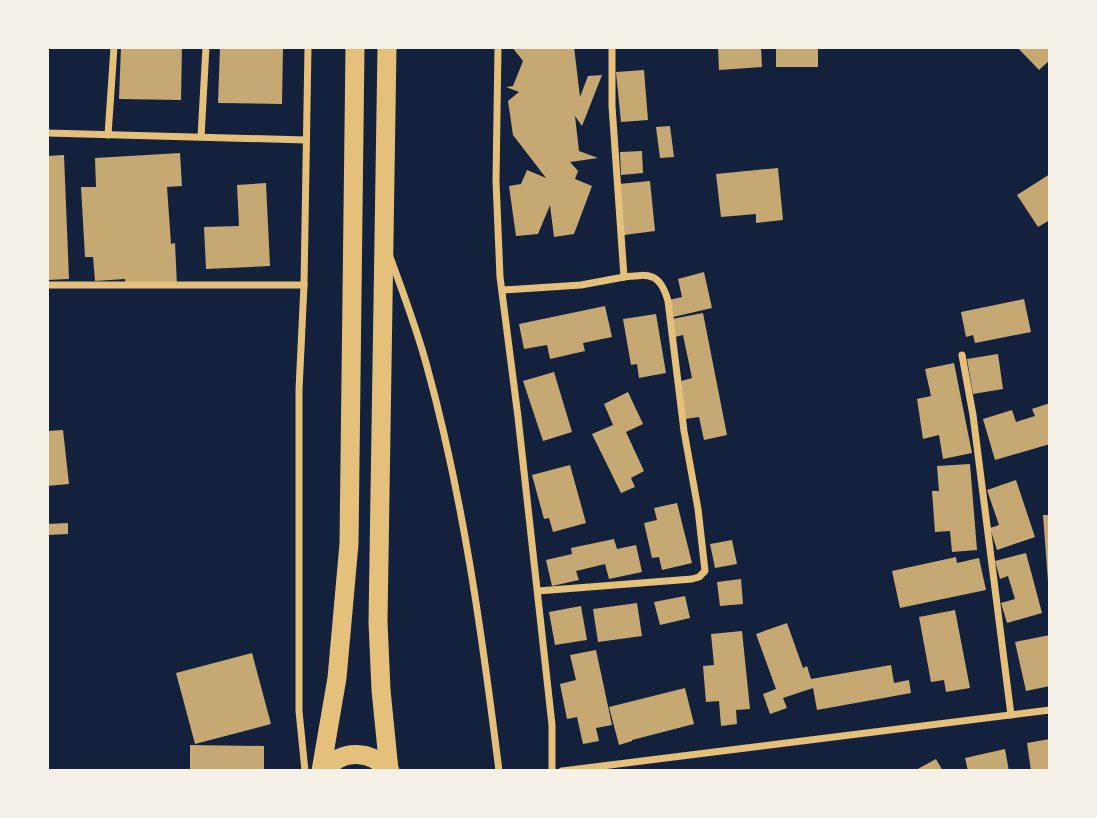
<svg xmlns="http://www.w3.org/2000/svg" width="1097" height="818" font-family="Manrope,sans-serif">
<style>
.building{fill:#c6a872}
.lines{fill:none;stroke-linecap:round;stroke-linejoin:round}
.minor{stroke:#e5c07b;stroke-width:7}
.trunk{stroke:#e5c07b;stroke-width:19}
</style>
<rect width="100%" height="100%" fill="#14213d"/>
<g class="building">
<path d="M 121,47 L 182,47 L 181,100 L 119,99 Z"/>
<path d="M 220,47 L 283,47 L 282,104 L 218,103 Z"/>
<path d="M 512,47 L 574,47 L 580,97 L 588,76 L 602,75 L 582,126 L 575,116 L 579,151 L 598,158 L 570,162 L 578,171 L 575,179 L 592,186 L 574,234 L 554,237 L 550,205 L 538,234 L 516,236 L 509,186 L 521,184 L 527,170 L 546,178 L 513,135 L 508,101 L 519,92 L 506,87 L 513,86 L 523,61 Z"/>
<path d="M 718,47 L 761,47 L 762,67 L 719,70 Z"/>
<rect x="776" y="47" width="42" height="20"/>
<path d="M 1017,47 L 1050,47 L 1050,60 L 1039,70 Z"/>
<path d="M 644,70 L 648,120 L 621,122 L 616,72 Z"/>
<path d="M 670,126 L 674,157 L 660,158 L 656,127 Z"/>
<path d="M 642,151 L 643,173 L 621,175 L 620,152 Z"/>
<path d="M 180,153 L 182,186 L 167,187 L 171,244 L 175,243 L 177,285 L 126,287 L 125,279 L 95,281 L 93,257 L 85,257 L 81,187 L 96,187 L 95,158 Z"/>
<path d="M 64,155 L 69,279 L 47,280 L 47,156 Z"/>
<path d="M 778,168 L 783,220 L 756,223 L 756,214 L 721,217 L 716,174 Z"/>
<path d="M 1050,174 L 1050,220 L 1038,227 L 1017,195 Z"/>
<path d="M 650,181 L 655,231 L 624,235 L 619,184 Z"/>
<path d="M 266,183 L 270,266 L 206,269 L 204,227 L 239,226 L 237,185 Z"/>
<path d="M 704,272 L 712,308 L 673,317 L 669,300 L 682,297 L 678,279 Z"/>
<path d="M 1024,299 L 1031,332 L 975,343 L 973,335 L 966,337 L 961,312 Z"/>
<path d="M 605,306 L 612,337 L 583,343 L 585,351 L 550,359 L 547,345 L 524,349 L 519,324 Z"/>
<path d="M 703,313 L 727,435 L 704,440 L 699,417 L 685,419 L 681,381 L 692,378 L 683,335 L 675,337 L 672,319 Z"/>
<path d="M 656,314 L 666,373 L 639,378 L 637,364 L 631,365 L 623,319 Z"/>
<path d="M 998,354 L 1003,389 L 973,394 L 967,359 Z"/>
<path d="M 954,363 L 972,453 L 943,459 L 939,435 L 923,439 L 917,399 L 931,396 L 925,369 Z"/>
<path d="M 554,372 L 572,432 L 543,441 L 523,381 Z"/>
<path d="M 628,392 L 643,424 L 626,432 L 644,471 L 631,478 L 635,487 L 621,493 L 592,434 L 613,425 L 604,404 Z"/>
<path d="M 1050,403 L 1050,444 L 995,460 L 983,419 L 1012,410 L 1016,422 L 1035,416 L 1032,409 Z"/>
<path d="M 63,430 L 69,484 L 47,486 L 47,431 Z"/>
<path d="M 970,464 L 977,550 L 952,552 L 950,531 L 935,532 L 932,491 L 939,491 L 937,466 Z"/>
<path d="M 570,465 L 586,523 L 553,532 L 549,518 L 544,519 L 532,475 Z"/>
<path d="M 1016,480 L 1035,537 L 997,550 L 990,528 L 999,525 L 987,490 Z"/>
<path d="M 677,503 L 692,563 L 662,570 L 659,557 L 652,558 L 644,523 L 657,520 L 654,508 Z"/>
<path d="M 1043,515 L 1050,515 L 1050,581 L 1048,581 Z"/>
<path d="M 68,523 L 68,534 L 48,535 L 47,524 Z"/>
<path d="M 614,539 L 617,549 L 636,545 L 642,572 L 609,579 L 605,564 L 576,571 L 579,580 L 552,586 L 546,560 L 572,554 L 571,548 Z"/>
<path d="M 732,540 L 737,564 L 715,568 L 710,544 Z"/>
<path d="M 1026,553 L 1042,613 L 1007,623 L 1001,603 L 1015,599 L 1008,576 L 1000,579 L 995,561 Z"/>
<path d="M 956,557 L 957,563 L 979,558 L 986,590 L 900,608 L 892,571 Z"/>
<path d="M 741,579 L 743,604 L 720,606 L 717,582 Z"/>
<path d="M 685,596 L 690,618 L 660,625 L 654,602 Z"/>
<path d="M 637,603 L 642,636 L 598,642 L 593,609 Z"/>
<path d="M 581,606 L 587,640 L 555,645 L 549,612 Z"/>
<path d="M 955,610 L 970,688 L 946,692 L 944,680 L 931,682 L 919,617 Z"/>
<path d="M 787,623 L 803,668 L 807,666 L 811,679 L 891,665 L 894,683 L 909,680 L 911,693 L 817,710 L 813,688 L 783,698 L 787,708 L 770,714 L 763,694 L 776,689 L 756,634 Z"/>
<path d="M 742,631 L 750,709 L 736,710 L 737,724 L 721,726 L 719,701 L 706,702 L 703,666 L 714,665 L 711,634 Z"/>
<path d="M 1050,635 L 1050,686 L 1026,691 L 1015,642 Z"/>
<path d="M 596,650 L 612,725 L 596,728 L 599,741 L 583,744 L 577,717 L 567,719 L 560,684 L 576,680 L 570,655 Z"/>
<path d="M 252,653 L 271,724 L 195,744 L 176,673 Z"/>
<path d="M 685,688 L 694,724 L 632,740 L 632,741 L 619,745 L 609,707 Z"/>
<path d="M 1050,739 L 1050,771 L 1031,771 L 1027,743 Z"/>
<path d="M 190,745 L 264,746 L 264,771 L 190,771 Z"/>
<path d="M 1005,749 L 1009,771 L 968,771 L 965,758 Z"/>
<path d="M 936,759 L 943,771 L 914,771 Z"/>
</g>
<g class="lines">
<g class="minor">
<path d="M 498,47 L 496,181 L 500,277 L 518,417 L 552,725 L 552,771"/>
<path d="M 47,133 L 306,140"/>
<path d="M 108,135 L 114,47"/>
<path d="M 201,137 L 206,47"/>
<path d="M 390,257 C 403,292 416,327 426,363 C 463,496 482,634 499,771"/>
<path d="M 47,285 L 304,285"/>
<path d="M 503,290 L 581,285 L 624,277 L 612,106 L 612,47"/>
<path d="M 962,355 L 973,415 L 1011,715"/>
<path d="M 538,591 L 692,579 L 699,577 L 705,571 L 698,509 L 684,431 L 668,301 C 660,272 649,274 624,277"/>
<path d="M 305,771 L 299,711 L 299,390 L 304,285 L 308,47"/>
<path d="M 562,771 L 1050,710"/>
</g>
<g class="trunk">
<path d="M 387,47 L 378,622 L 381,690 L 389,770"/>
<path d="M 321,771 L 337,678 L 349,544 L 355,47"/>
<path d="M 324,771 C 342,748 371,750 390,771"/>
</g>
</g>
<rect width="1097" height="818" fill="none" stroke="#f6f1e7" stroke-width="98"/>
</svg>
